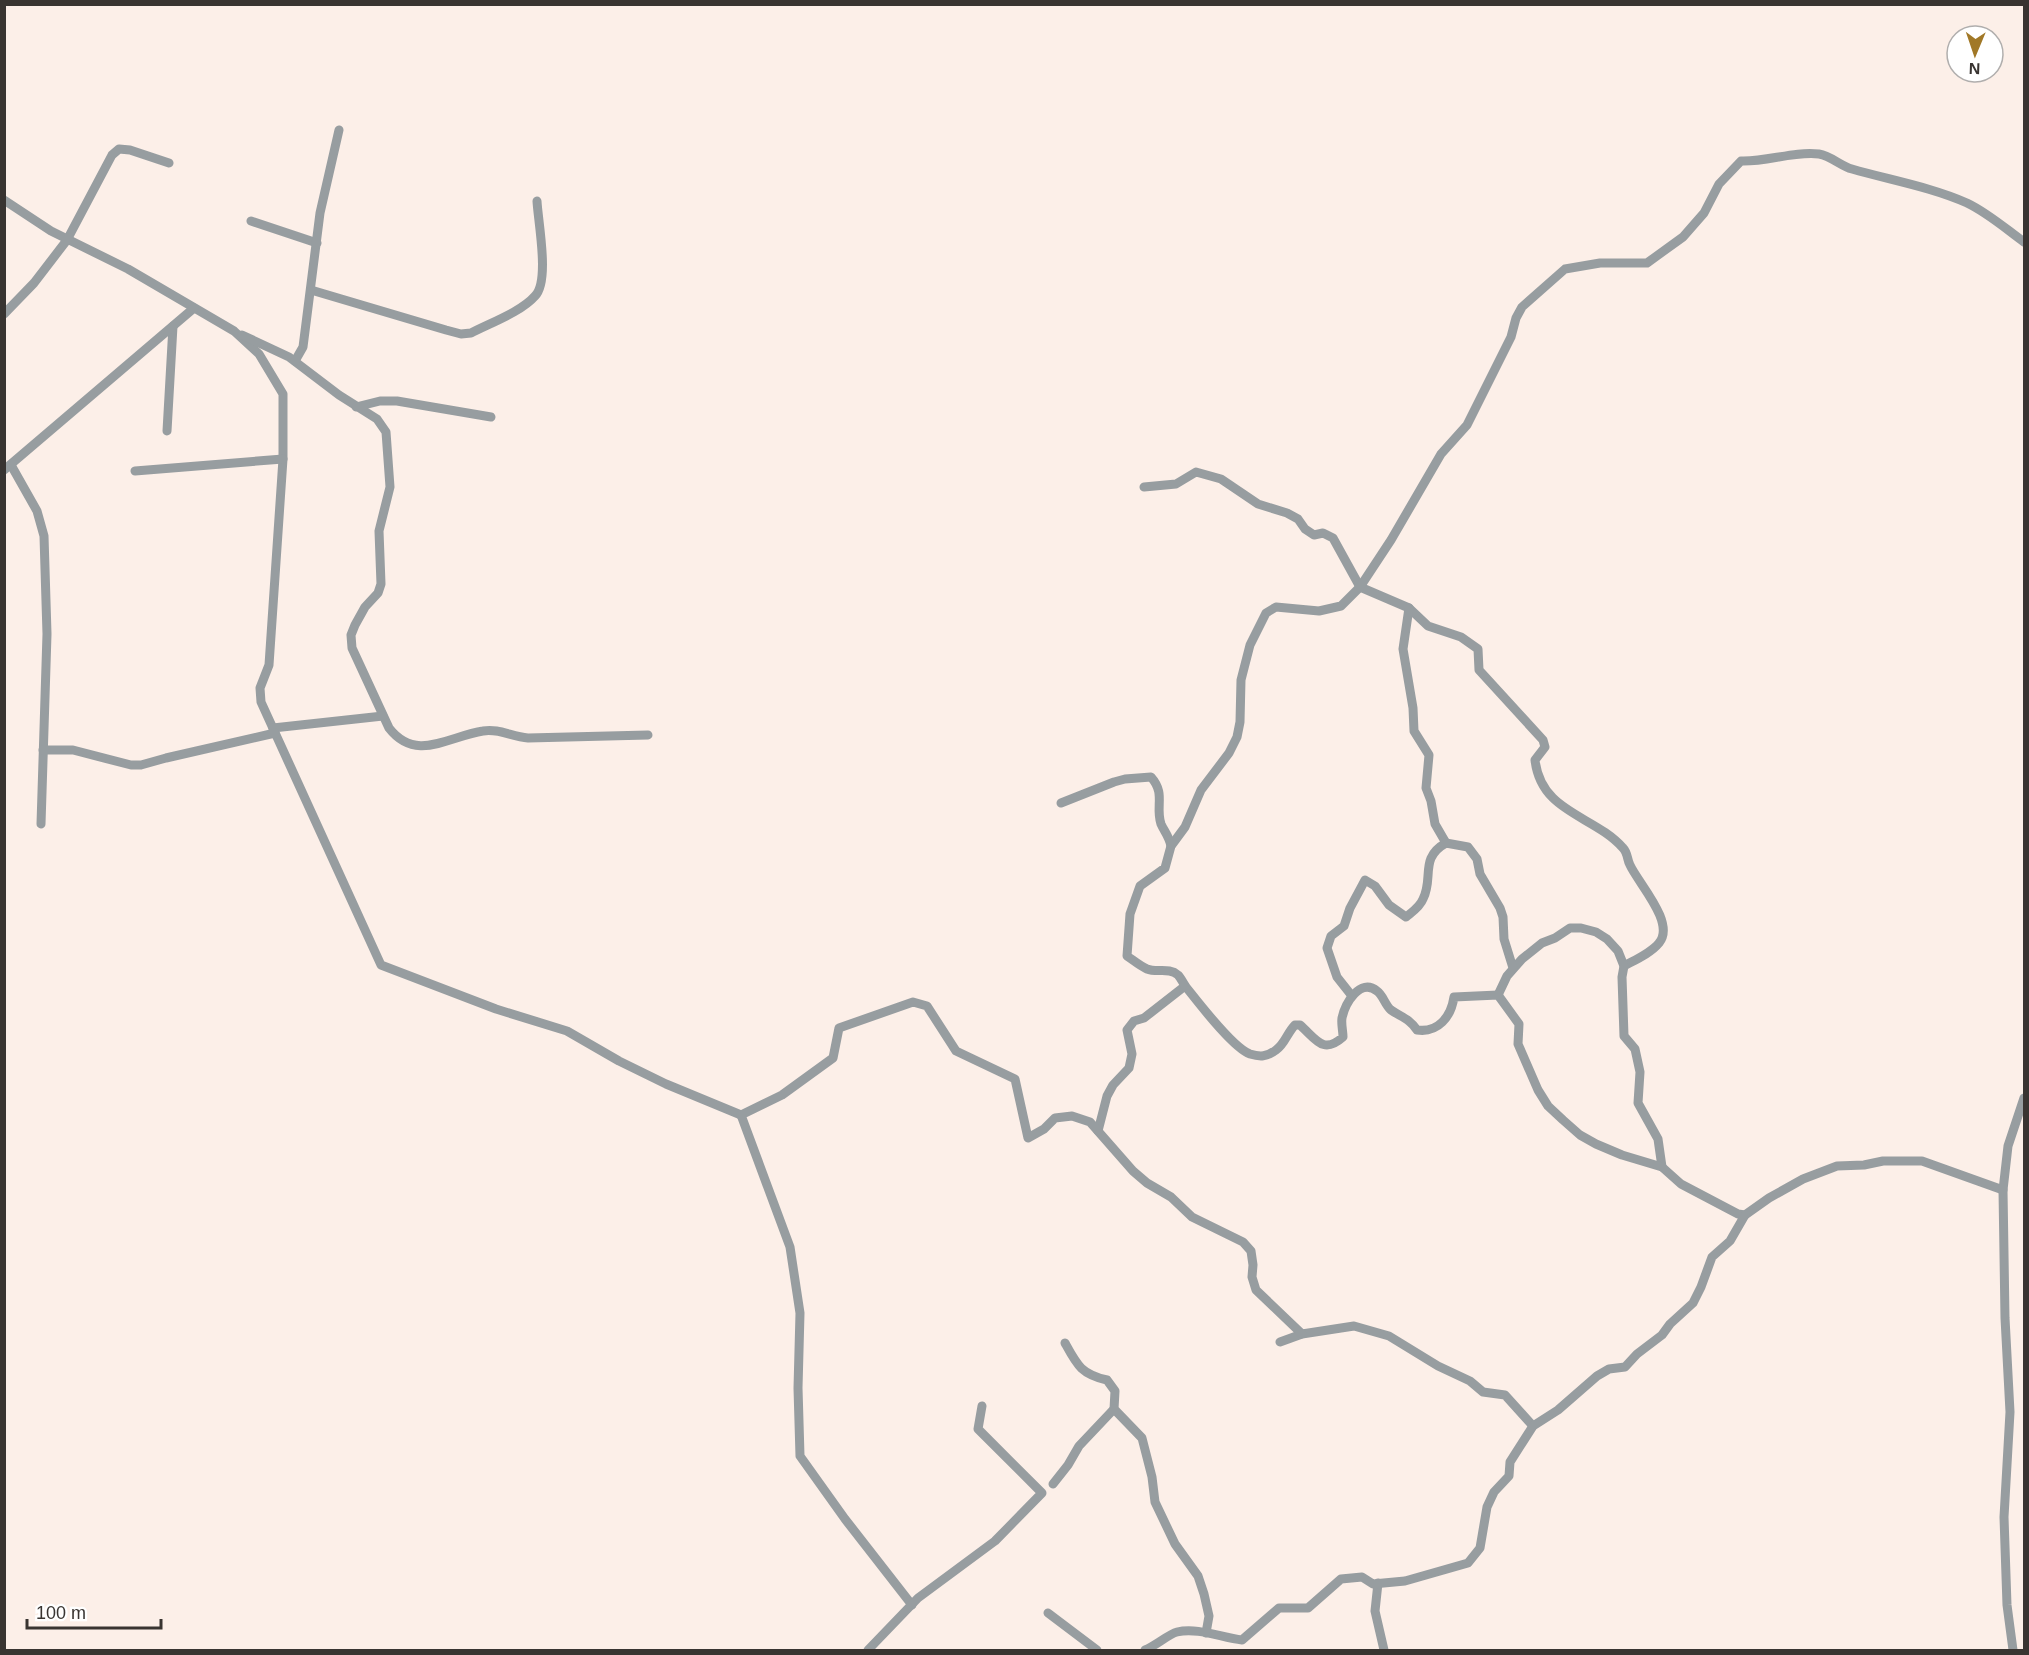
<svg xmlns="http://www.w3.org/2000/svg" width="2029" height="1655" font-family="Arial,sans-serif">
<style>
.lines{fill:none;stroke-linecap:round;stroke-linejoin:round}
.minor{stroke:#979da0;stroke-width:9}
</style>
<rect width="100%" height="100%" fill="#fcefe8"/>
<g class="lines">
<g class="minor">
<path d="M 4,200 L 51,231 L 128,269 L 234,331 L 259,354 L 283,394 L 283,459 L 269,665 L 260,688 L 261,702 L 381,965 L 496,1009 L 567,1031 L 619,1061 L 666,1084 L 741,1115"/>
<path d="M 251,221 L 317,243"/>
<path d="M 311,290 L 446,330 L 461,334 L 471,333 C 490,323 521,312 535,296 C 550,281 538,222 537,201"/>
<path d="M 4,314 L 34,283 L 67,240 L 112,155 L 119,149 L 130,150 L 169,163"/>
<path d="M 242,335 L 289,357 L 339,395 L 377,419 L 386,432 L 390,487 L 379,531 L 381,584 L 378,593 L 365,607 L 355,625 L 351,635 L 352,648 L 389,728 C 416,763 449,736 483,731 C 499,728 512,737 528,738 L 648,735"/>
<path d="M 295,361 L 303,347 L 320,213 L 339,130"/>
<path d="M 356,407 L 380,401 L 397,401 L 491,417"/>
<path d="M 167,431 L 173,326"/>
<path d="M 11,465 L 37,511 L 44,536 L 47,634 L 41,824"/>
<path d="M 4,470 L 194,308"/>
<path d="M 135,471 L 283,459"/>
<path d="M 1144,487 L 1176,484 L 1196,472 L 1221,479 L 1258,504 L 1287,513 L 1298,519 L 1305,529 L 1314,535 L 1323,533 L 1333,538 L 1360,587 L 1409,608 L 1428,626 L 1461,637 L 1478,649 L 1479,670 L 1543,740 L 1545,747 L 1535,760 C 1541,813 1594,815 1623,848 C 1628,853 1627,860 1630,865 C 1638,883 1676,923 1659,943 C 1651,953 1635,960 1624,966"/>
<path d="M 1409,608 L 1403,649 L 1413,708 L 1414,731 L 1429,755 L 1426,788 L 1431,801 L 1435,824 L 1446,843"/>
<path d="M 273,728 L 383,716"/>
<path d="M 43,750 L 73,750 L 131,765 L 141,765 L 166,758 L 275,733"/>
<path d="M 1061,803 L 1114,782 L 1125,779 L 1151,777 C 1166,794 1155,806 1161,824 C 1164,831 1169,836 1171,846"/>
<path d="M 1498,995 L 1507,976 L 1522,959 L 1542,943 L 1555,938 L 1570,928 L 1581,928 L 1596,932 L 1607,939 L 1618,951 L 1624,966 L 1622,977 L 1624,1036 L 1635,1049 L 1640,1072 L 1638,1103 L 1658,1139 L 1662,1167"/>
<path d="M 1352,996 L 1337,977 L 1327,948 L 1331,936 L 1344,926 L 1350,908 L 1365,880 L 1375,886 L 1389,905 L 1406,917 C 1412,912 1420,907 1423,899 C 1434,878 1419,858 1446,843 L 1468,847 L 1477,859 L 1480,874 L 1500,908 L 1503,917 L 1504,939 L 1513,968"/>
<path d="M 1098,1131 L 1107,1096 L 1113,1085 L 1129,1068 L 1132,1054 L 1127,1030 L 1134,1021 L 1144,1018 L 1185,986"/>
<path d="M 2003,1190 L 1922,1161 L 1883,1161 L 1864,1165 L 1837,1166 L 1803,1179 L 1769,1198 L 1745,1215 L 1738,1214 L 1681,1184 L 1662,1167 L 1622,1155 L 1596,1144 L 1580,1135 L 1563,1120 L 1548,1106 L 1538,1090 L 1518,1044 L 1519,1024 L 1498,995 L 1454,997 C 1451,1017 1438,1033 1417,1030 C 1410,1019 1401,1017 1391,1010 C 1385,1005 1383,995 1377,991 C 1360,977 1345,1004 1342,1018 C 1341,1024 1343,1031 1343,1037 C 1323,1055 1316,1039 1300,1025 L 1295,1025 C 1287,1033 1285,1044 1276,1050 C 1267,1057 1260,1057 1250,1054 C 1233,1048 1198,1002 1186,987 C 1183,983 1181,978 1178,975 C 1169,967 1157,973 1147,969 C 1140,966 1133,960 1127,956 L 1130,914 L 1140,886 L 1165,868 L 1171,846 L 1185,827 L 1201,790 L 1229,753 L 1237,737 L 1240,722 L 1241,680 L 1250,645 L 1266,613 L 1276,607 L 1319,611 L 1341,606 L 1360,587 L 1391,540 L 1441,454 L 1467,425 L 1511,337 L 1516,318 L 1522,307 L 1565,269 L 1600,263 L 1647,263 L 1683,237 L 1704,213 L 1719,184 L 1741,161 C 1767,162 1793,151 1819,154 C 1831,156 1841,166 1852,169 C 1890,180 1931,187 1967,203 C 1988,213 2006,229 2024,242"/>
<path d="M 1280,1342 L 1302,1334 L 1354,1326 L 1389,1336 L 1438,1366 L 1470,1381 L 1483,1392 L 1505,1395 L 1533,1426"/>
<path d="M 1065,1343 C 1077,1365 1081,1374 1107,1380 L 1115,1391 L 1114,1409 L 1142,1438 L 1152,1477 L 1155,1502 L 1175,1544 L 1198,1576 L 1204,1594 L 1209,1616 L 1206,1633"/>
<path d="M 1053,1484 L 1068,1465 L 1079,1446 L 1114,1409"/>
<path d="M 1378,1583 L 1375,1611 L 1384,1650"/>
<path d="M 912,1605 L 845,1519 L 800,1456 L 798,1388 L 800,1313 L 790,1247 L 741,1115 L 782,1095 L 833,1058 L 839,1028 L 913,1002 L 927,1006 L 956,1051 L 1015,1079 L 1028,1138 L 1044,1129 L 1055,1118 L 1072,1116 L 1090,1122 L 1133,1171 L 1147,1183 L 1171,1197 L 1192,1217 L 1243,1242 L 1251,1251 L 1253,1265 L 1252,1277 L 1256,1290 L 1302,1334"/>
<path d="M 1048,1613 L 1097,1650"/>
<path d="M 868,1650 L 918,1598 L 995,1541 L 1042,1493 L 978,1429 L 982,1406"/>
<path d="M 1145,1650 C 1155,1646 1169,1634 1177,1632 C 1198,1627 1222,1638 1242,1640 L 1279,1608 L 1308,1608 L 1341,1579 L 1362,1577 L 1373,1584 L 1405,1581 L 1468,1563 L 1480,1548 L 1487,1507 L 1494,1492 L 1509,1476 L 1510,1462 L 1533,1426 L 1558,1410 L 1597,1376 L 1609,1369 L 1625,1367 L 1637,1354 L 1662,1335 L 1670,1324 L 1693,1303 L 1701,1287 L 1712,1257 L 1730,1241 L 1745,1215"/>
<path d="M 2013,1650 L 2007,1605 L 2004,1517 L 2010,1412 L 2005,1318 L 2003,1190 L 2008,1146 L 2024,1098"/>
</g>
</g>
<rect width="2029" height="1655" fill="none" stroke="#393431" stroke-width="12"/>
<g transform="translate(1975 54) rotate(182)"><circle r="28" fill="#ffffff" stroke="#b0aead" stroke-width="1.5"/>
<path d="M0-4.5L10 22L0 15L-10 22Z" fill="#a17827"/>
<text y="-9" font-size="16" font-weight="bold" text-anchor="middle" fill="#393431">N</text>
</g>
<path d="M27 1619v9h134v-9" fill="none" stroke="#393431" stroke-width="3"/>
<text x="36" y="1619" font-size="18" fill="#393431" stroke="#ffffff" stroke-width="4.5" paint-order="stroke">100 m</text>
</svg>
